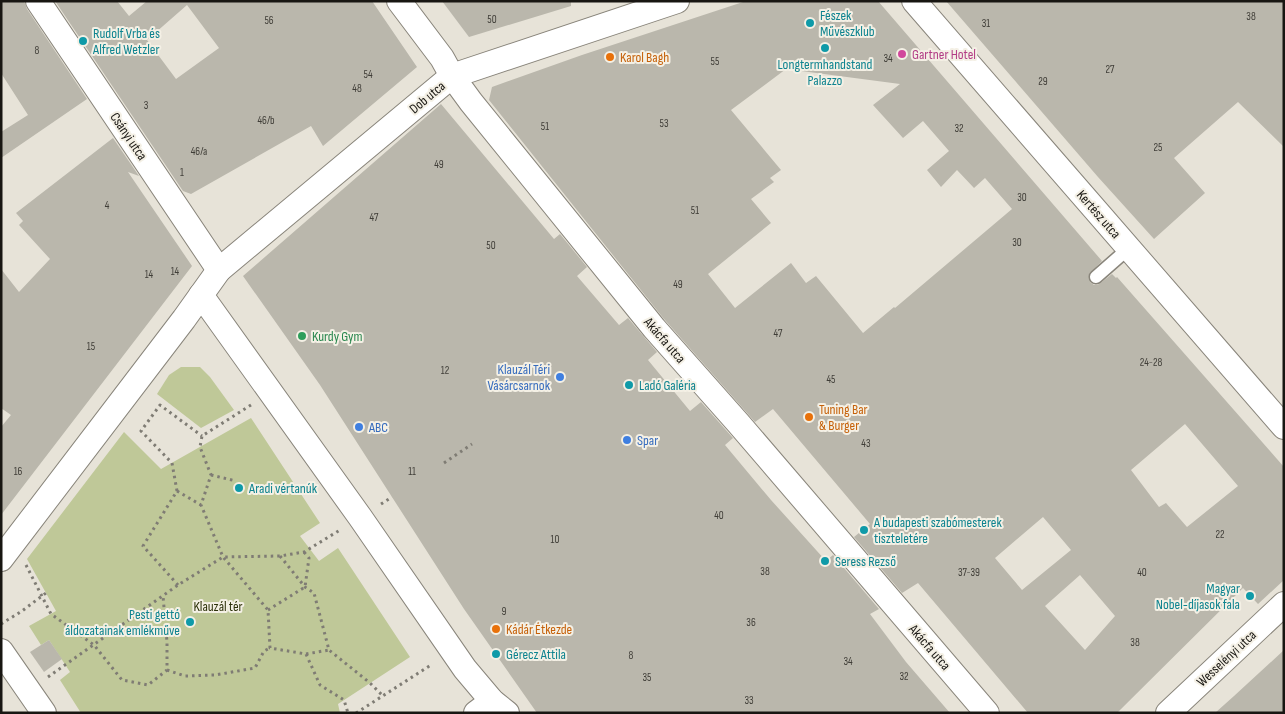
<svg xmlns="http://www.w3.org/2000/svg" width="1285" height="714" font-family="'Sofia Sans Condensed',sans-serif">
<style>
.green{fill:#bfc898}
.building{fill:#bab7ac;fill-rule:evenodd}
.lines{fill:none;stroke-linecap:round;stroke-linejoin:round}
.lane-casing{stroke:#89857b;stroke-width:15}
.street-casing{stroke:#89857b;stroke-width:26}
.path{stroke:#7f7c74;stroke-width:3;stroke-dasharray:2.5 4;stroke-linecap:butt}
.lane{stroke:#fff;stroke-width:12}
.street{stroke:#fff;stroke-width:24}
.culture-dot{fill:#0f9aa8;stroke:#f4f0e5;stroke-width:2}
.hotel-dot{fill:#d1479c;stroke:#f4f0e5;stroke-width:2}
.food-dot{fill:#e8710a;stroke:#f4f0e5;stroke-width:2}
.leisure-dot{fill:#2e9e5b;stroke:#f4f0e5;stroke-width:2}
.shop-dot{fill:#3f7fe0;stroke:#f4f0e5;stroke-width:2}
.labels{text-anchor:middle;stroke-width:4;stroke-linejoin:round;paint-order:stroke}
.number-label{font-size:11px;fill:#403e38}
.culture-label{font-size:14px;fill:#0d838f;stroke:#f4f0e5;text-anchor:start}
.hotel-label{font-size:14px;fill:#b23c85;stroke:#f4f0e5;text-anchor:start}
.food-label{font-size:14px;fill:#c56008;stroke:#f4f0e5;text-anchor:start}
.street-label{font-size:14px;fill:#181612;stroke:#f4f0e5}
.leisure-label{font-size:14px;fill:#27864d;stroke:#f4f0e5;text-anchor:start}
.shop-label{font-size:14px;fill:#366cbe;stroke:#f4f0e5;text-anchor:start}
.park-label{font-size:14px;fill:#2c3109;stroke:#f4f0e5}
</style>
<rect width="100%" height="100%" fill="#e7e3d8"/>
<g class="green">
<path d="M 181,367 L 200,367 L 210,377 L 234,410 L 201,428 L 157,394 L 169,375 Z"/>
<path d="M 251,418 L 320,523 L 300,536 L 319,561 L 338,548 L 410,657 L 338,704 L 340,713 L 81,713 L 60,680 L 70,672 L 49,640 L 41,645 L 29,626 L 56,611 L 27,559 L 124,432 L 161,469 Z"/>
</g>
<g class="building">
<path d="M 1,1 L 24,1 L 27,9 L 87,99 L 1,158 L 1,132 L 28,115 L 1,73 Z"/>
<path d="M 55,1 L 117,1 L 129,16 L 147,1 L 372,1 L 417,67 L 323,146 L 311,126 L 191,194 L 183,191 ZM 187,5 L 219,48 L 176,79 L 147,40 Z"/>
<path d="M 442,1 L 571,1 L 571,6 L 469,37 Z"/>
<path d="M 746,1 L 878,1 L 1102,261 L 1089,274 L 1090,282 L 1094,285 L 1098,285 L 1112,274 L 1116,278 L 1117,277 L 1284,467 L 1284,580 L 1258,604 L 1243,588 L 1117,713 L 1028,713 L 918,583 L 902,593 L 854,537 L 870,524 L 773,409 L 755,422 L 664,319 L 489,100 L 492,87 L 582,55 ZM 786,69 L 900,84 L 873,105 L 903,138 L 923,121 L 949,151 L 927,170 L 941,187 L 957,170 L 974,188 L 985,178 L 1012,209 L 895,308 L 894,307 L 863,333 L 816,276 L 806,283 L 791,263 L 735,308 L 708,274 L 771,223 L 751,199 L 774,182 L 770,178 L 781,170 L 731,110 ZM 1185,424 L 1238,486 L 1187,527 L 1166,503 L 1159,507 L 1131,470 ZM 1043,517 L 1071,550 L 1022,590 L 995,558 ZM 1080,575 L 1115,616 L 1085,650 L 1045,606 Z"/>
<path d="M 946,1 L 1284,1 L 1284,147 L 1238,102 L 1174,158 L 1205,193 L 1154,239 L 1098,177 Z"/>
<path d="M 441,104 L 554,239 L 560,234 L 587,267 L 577,276 L 619,325 L 628,318 L 657,352 L 648,360 L 690,411 L 701,402 L 733,438 L 725,445 L 771,500 L 826,561 L 833,555 L 879,609 L 870,614 L 906,662 L 950,713 L 537,713 L 464,609 L 320,385 L 243,276 Z"/>
<path d="M 113,138 L 139,176 L 128,172 L 192,266 L 1,515 L 1,427 L 11,415 L 1,408 L 1,269 L 19,292 L 50,259 L 19,225 L 23,221 L 16,213 Z"/>
<path d="M 49,640 L 62,659 L 44,672 L 30,652 Z"/>
<path d="M 1284,650 L 1284,713 L 1215,713 L 1234,696 Z"/>
</g>
<g class="lines">
<g class="lane-casing">
<path id="lane" d="M 1096,277 L 1129,248"/>
</g>
<g class="street-casing">
<g id="street">
<path d="M 38,1 L 219,270"/>
<path d="M 399,1 L 442,58 L 452,76 L 471,102 L 654,328 L 739,424 L 987,713"/>
<path d="M 914,1 L 1284,427"/>
<path d="M 201,295 L 360,517 L 465,669 L 492,701 L 507,713"/>
<path d="M 1,559 L 184,319 L 219,270 L 452,76 L 677,1"/>
<path d="M 1,651 L 44,713"/>
<path d="M 476,713 L 492,701"/>
<path d="M 1168,713 L 1284,604"/>
</g>
</g>
<g class="path">
<path d="M 251,405 L 202,436 L 200,447 L 211,475 L 201,505 L 223,557 L 268,610 L 270,648 L 306,654 L 320,685 L 344,700 L 348,713"/>
<path d="M 444,463 L 472,444"/>
<path d="M 211,475 L 236,481"/>
<path d="M 177,491 L 201,505"/>
<path d="M 381,504 L 392,497"/>
<path d="M 280,556 L 305,587 L 314,593 L 329,650 L 370,683 L 383,696"/>
<path d="M 26,565 L 51,614 L 94,645 L 122,680 L 148,685 L 167,670 L 167,642 L 163,596"/>
<path d="M 178,585 L 143,546 L 177,491 L 172,463 L 141,431 L 160,405 L 202,436"/>
<path d="M 268,610 L 305,587 L 309,558 L 304,552"/>
<path d="M 1,624 L 22,611 L 46,593"/>
<path d="M 306,654 L 329,650"/>
<path d="M 167,670 L 185,676 L 215,675 L 255,668 L 264,651 L 270,648"/>
<path d="M 48,677 L 178,585 L 223,557 L 280,556 L 304,552 L 340,530"/>
<path d="M 356,713 L 431,665"/>
</g>
<use href="#lane" class="lane"/>
<use href="#street" class="street"/>
</g>
<g class="culture-dot">
<circle cx="810" cy="23" r="5"/>
<circle cx="83" cy="41" r="5"/>
<circle cx="825" cy="48" r="5"/>
<circle cx="629" cy="385" r="5"/>
<circle cx="239" cy="488" r="5"/>
<circle cx="864" cy="530" r="5"/>
<circle cx="825" cy="561" r="5"/>
<circle cx="1250" cy="596" r="5"/>
<circle cx="190" cy="622" r="5"/>
<circle cx="496" cy="654" r="5"/>
</g>
<circle class="hotel-dot" cx="902" cy="54" r="5"/>
<g class="food-dot">
<circle cx="610" cy="57" r="5"/>
<circle cx="809" cy="417" r="5"/>
<circle cx="496" cy="629" r="5"/>
</g>
<circle class="leisure-dot" cx="302" cy="336" r="5"/>
<g class="shop-dot">
<circle cx="560" cy="377" r="5"/>
<circle cx="359" cy="427" r="5"/>
<circle cx="627" cy="440" r="5"/>
</g>
<g class="labels">
<g class="number-label">
<text x="1251" y="20">38</text>
<text x="492" y="23">50</text>
<text x="269" y="24">56</text>
<text x="986" y="27">31</text>
<text x="37" y="54">8</text>
<text x="888" y="62">34</text>
<text x="715" y="65">55</text>
<text x="1110" y="73">27</text>
<text x="368" y="78">54</text>
<text x="1043" y="85">29</text>
<text x="357" y="92">48</text>
<text x="146" y="109">3</text>
<text x="266" y="124">46/b</text>
<text x="664" y="127">53</text>
<text x="545" y="130">51</text>
<text x="959" y="132">32</text>
<text x="1158" y="151">25</text>
<text x="199" y="155">46/a</text>
<text x="439" y="168">49</text>
<text x="182" y="176">1</text>
<text x="1022" y="201">30</text>
<text x="107" y="209">4</text>
<text x="695" y="214">51</text>
<text x="374" y="221">47</text>
<text x="1017" y="246">30</text>
<text x="491" y="249">50</text>
<text x="175" y="275">14</text>
<text x="149" y="278">14</text>
<text x="678" y="288">49</text>
<text x="778" y="337">47</text>
<text x="91" y="350">15</text>
<text x="1151" y="366">24-28</text>
<text x="445" y="374">12</text>
<text x="831" y="383">45</text>
<text x="866" y="447">43</text>
<text x="18" y="475">16</text>
<text x="412" y="475">11</text>
<text x="719" y="519">40</text>
<text x="1220" y="538">22</text>
<text x="555" y="543">10</text>
<text x="765" y="575">38</text>
<text x="969" y="576">37-39</text>
<text x="1142" y="576">40</text>
<text x="504" y="615">9</text>
<text x="751" y="626">36</text>
<text x="1135" y="646">38</text>
<text x="631" y="659">8</text>
<text x="848" y="665">34</text>
<text x="904" y="680">32</text>
<text x="647" y="681">35</text>
<text x="749" y="704">33</text>
</g>
<g class="culture-label">
<text x="820" y="20">Fészek<tspan x="820" dy="16">Művészklub</tspan></text>
<text x="93" y="38">Rudolf Vrba és<tspan x="93" dy="16">Alfred Wetzler</tspan></text>
<text x="825" y="69" text-anchor="middle">Longtermhandstand<tspan x="825" dy="16">Palazzo</tspan></text>
<text x="639" y="390">Ladó Galéria</text>
<text x="249" y="493">Aradi vértanúk</text>
<text x="874" y="527">A budapesti szabómesterek<tspan x="874" dy="16">tiszteletére</tspan></text>
<text x="835" y="566">Seress Rezső</text>
<text x="1240" y="593" text-anchor="end">Magyar<tspan x="1240" dy="16">Nobel-díjasok fala</tspan></text>
<text x="180" y="619" text-anchor="end">Pesti gettó<tspan x="180" dy="16">áldozatainak emlékműve</tspan></text>
<text x="506" y="659">Gérecz Attila</text>
</g>
<g class="hotel-label">
<text x="912" y="59">Gartner Hotel</text>
</g>
<g class="food-label">
<text x="620" y="62">Karol Bagh</text>
<text x="819" y="414">Tuning Bar<tspan x="819" dy="16">&amp; Burger</tspan></text>
<text x="506" y="634">Kádár Étkezde</text>
</g>
<g class="street-label">
<text transform="translate(427 97) rotate(-40)" y="5">Dob utca</text>
<text transform="translate(129 136) rotate(56)" y="5">Csányi utca</text>
<text transform="translate(1099 214) rotate(49)" y="5">Kertész utca</text>
<text transform="translate(665 340) rotate(49)" y="5">Akácfa utca</text>
<text transform="translate(930 647) rotate(49)" y="5">Akácfa utca</text>
<text transform="translate(1226 658) rotate(-43)" y="5">Wesselényi utca</text>
</g>
<g class="leisure-label">
<text x="312" y="341">Kurdy Gym</text>
</g>
<g class="shop-label">
<text x="550" y="374" text-anchor="end">Klauzál Téri<tspan x="550" dy="16">Vásárcsarnok</tspan></text>
<text x="369" y="432">ABC</text>
<text x="637" y="445">Spar</text>
</g>
<g class="park-label">
<text x="218" y="611">Klauzál tér</text>
</g>
</g>
<rect width="1285" height="714" fill="none" stroke="#181612" stroke-width="5"/>
</svg>
